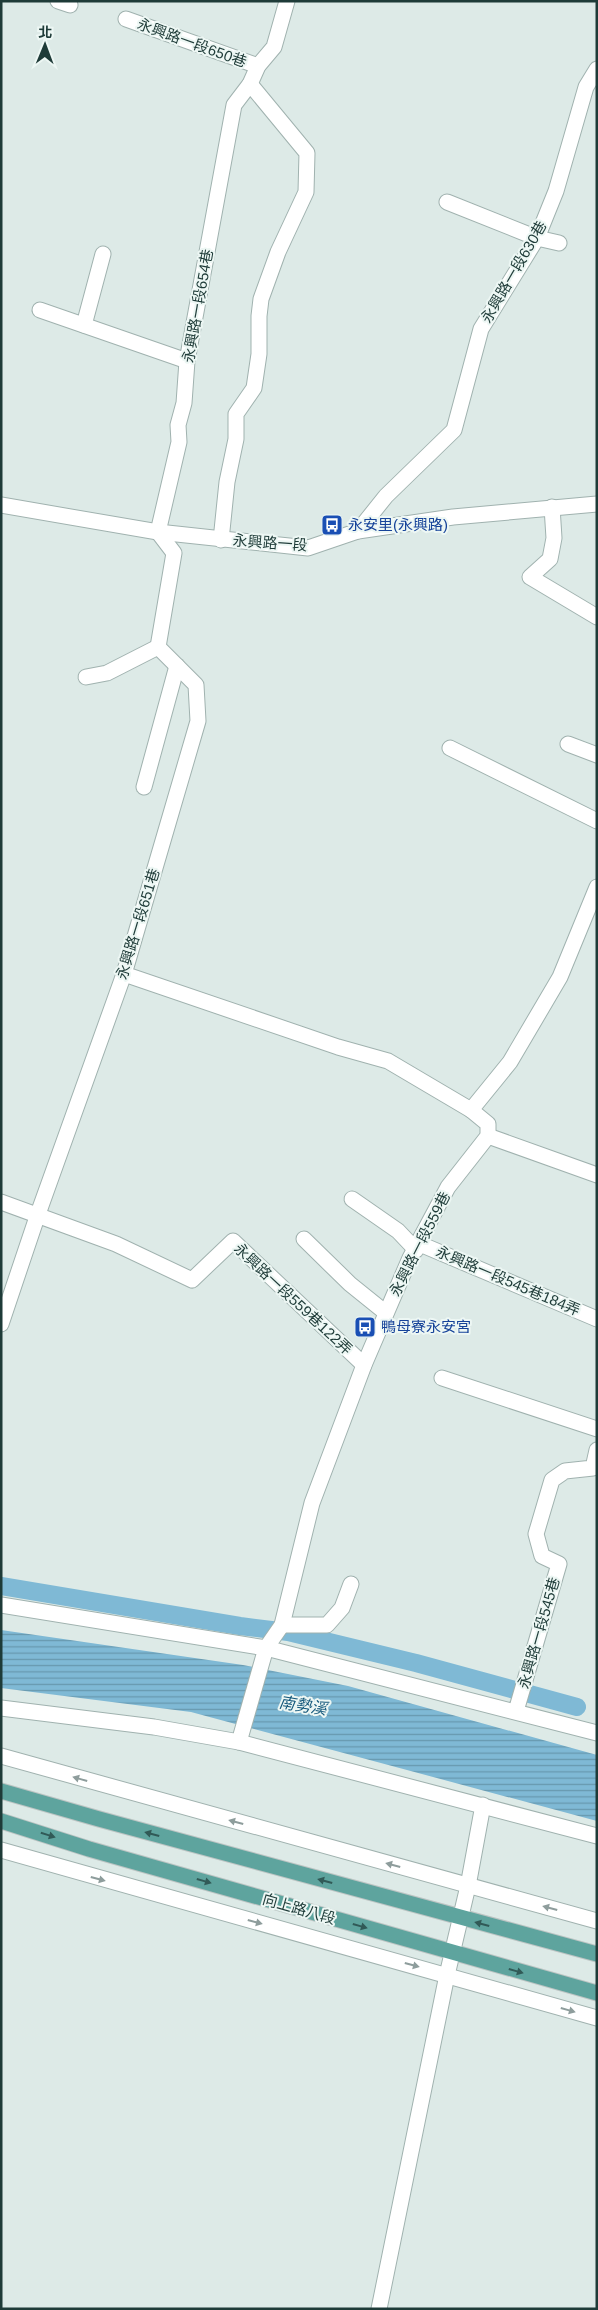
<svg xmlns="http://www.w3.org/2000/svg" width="598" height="2310" font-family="Arial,'Noto Sans TC',sans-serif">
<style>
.water{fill:url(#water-rules)}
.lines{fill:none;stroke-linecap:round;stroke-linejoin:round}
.canal{stroke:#7fb9d5;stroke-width:18}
.minor-casing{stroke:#a0b2af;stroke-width:17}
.major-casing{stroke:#bcc4c3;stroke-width:17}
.minor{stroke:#fff;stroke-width:15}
.major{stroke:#5ea49e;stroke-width:15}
.oneway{fill:#8e9d9c}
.oneway2{fill:#315a57}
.labels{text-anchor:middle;stroke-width:4;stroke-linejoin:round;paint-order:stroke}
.street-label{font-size:15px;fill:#1e3b38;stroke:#edf7f4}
.transit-label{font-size:15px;fill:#164399;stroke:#edf7f4;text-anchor:start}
.water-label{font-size:16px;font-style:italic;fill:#14587b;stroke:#edf7f4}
</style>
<defs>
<pattern id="water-rules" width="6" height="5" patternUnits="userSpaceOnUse" patternTransform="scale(1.25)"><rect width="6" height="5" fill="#7fb9d5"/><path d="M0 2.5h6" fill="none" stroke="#6798ae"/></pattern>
</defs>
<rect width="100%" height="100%" fill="#ddeae7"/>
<path class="water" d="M 1,1630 L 243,1665 L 348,1686 L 597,1755 L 597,1821 L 191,1712 L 1,1688 Z"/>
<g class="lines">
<path class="canal" d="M 1,1586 L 240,1626 L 288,1632 L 416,1663 L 577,1707"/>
<g class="minor-casing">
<g id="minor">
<path d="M 58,1 L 70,5"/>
<path d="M 126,19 L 258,66"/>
<path d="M 447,202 L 537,238 L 559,243"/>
<path d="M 40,310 L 187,361"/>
<path d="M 84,325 L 103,254"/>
<path d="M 1,505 L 158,532 L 308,548 L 358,531 L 453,517 L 597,504"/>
<path d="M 552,507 L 554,538 L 550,559 L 530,577 L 597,617"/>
<path d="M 358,531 L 386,496 L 454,430 L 481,329 L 537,238 L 556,191 L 586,87 L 597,69"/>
<path d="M 158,532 L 179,442 L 178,425 L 184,403 L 187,361 L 234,105 L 250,84 L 258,66 L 274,47 L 287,1"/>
<path d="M 221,540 L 227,482 L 236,439 L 236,414 L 254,388 L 259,354 L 259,316 L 261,299 L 278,252 L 306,192 L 307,153 L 250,84"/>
<path d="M 86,677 L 107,673 L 158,647"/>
<path d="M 568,744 L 597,755"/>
<path d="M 450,748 L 597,821"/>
<path d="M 144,787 L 177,666"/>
<path d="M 124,974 L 338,1047 L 388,1061 L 471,1110"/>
<path d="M 488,1136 L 597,1175"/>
<path d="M 352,1199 L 398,1231 L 416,1250"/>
<path d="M 1,1202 L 116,1244 L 192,1280 L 233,1241 L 364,1365"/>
<path d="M 304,1239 L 350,1284 L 386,1313"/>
<path d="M 420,1244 L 597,1319"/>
<path d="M 1,1324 L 38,1214 L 124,974 L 198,721 L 196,685 L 158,647 L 174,553 L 158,532"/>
<path d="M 442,1378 L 597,1429"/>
<path d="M 1,1605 L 266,1648 L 597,1733"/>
<path d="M 282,1625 L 327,1625 L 342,1608 L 351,1584"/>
<path d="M 1,1708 L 154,1727 L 239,1742 L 597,1836"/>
<path d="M 516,1711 L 559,1564 L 542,1556 L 536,1534 L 552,1480 L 565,1471 L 593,1468 L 597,1450"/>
<path d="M 239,1742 L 266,1648 L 282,1625 L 312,1503 L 364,1365 L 410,1258 L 448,1187 L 488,1136 L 488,1124 L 471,1110 L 510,1062 L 560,977 L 597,887"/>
<path d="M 1,1756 L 597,1921"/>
<path d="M 1,1850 L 597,2018"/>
<path d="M 379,2309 L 447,1975 L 468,1886 L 483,1805"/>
</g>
</g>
<g class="major-casing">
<g id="major">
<path d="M 1,1791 L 99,1819 L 597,1954"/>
<path d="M 1,1821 L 89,1849 L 597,1993"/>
</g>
</g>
<use href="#minor" class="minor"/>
<use href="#major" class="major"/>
</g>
<defs><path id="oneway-solid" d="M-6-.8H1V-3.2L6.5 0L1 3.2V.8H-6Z" transform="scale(1.25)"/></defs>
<g class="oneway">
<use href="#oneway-solid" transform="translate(80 1779) rotate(-164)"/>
<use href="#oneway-solid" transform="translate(236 1822) rotate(-165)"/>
<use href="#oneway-solid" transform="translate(393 1865) rotate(-165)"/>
<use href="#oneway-solid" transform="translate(98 1879) rotate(15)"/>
<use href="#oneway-solid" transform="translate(550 1908) rotate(-165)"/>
<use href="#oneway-solid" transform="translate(255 1922) rotate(15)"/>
<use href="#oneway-solid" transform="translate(412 1965) rotate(15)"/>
<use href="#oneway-solid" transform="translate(568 2010) rotate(16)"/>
</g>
<g class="oneway2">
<use href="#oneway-solid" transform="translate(152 1834) rotate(-165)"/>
<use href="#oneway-solid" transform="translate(48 1835) rotate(17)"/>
<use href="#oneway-solid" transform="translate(204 1881) rotate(16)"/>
<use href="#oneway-solid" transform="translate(325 1881) rotate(-165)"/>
<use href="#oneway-solid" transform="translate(482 1924) rotate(-165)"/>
<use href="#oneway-solid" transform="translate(360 1926) rotate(16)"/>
<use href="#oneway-solid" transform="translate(516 1971) rotate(16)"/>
</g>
<defs>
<g id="bus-square" transform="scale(1.125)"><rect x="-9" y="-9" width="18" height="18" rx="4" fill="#1a4fb4" stroke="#edf7f4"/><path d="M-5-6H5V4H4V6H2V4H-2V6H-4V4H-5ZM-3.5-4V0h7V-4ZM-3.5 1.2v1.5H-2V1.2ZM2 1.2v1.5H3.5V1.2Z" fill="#fff"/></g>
</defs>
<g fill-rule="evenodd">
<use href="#bus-square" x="332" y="525"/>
<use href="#bus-square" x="365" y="1327"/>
</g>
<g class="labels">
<g class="street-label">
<text transform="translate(192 43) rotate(20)" y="5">永興路一段650巷</text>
<text transform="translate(514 272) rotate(-60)" y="5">永興路一段630巷</text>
<text transform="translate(198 306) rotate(-80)" y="5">永興路一段654巷</text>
<text transform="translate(270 543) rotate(4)" y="5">永興路一段</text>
<text transform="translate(138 924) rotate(-73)" y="5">永興路一段651巷</text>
<text transform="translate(420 1244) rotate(-63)" y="5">永興路一段559巷</text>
<text transform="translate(508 1281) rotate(23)" y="5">永興路一段545巷184弄</text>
<text transform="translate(293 1299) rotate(43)" y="5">永興路一段559巷122弄</text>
<text transform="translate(539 1633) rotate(-74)" y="5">永興路一段545巷</text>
<text transform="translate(299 1909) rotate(16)" y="5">向上路八段</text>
</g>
<g class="transit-label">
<text x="348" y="530">永安里(永興路)</text>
<text x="381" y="1332">鴨母寮永安宮</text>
</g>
<g class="water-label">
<text transform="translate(303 1705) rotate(9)" y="6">南勢溪</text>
</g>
</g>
<rect width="598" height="2310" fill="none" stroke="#1e3b38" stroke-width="5"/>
<g transform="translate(45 45) rotate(1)" stroke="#edf7f4" stroke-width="4" paint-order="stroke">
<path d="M0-4L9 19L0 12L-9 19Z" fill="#1e3b38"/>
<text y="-8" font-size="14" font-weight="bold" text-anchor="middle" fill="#1e3b38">北</text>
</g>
</svg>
